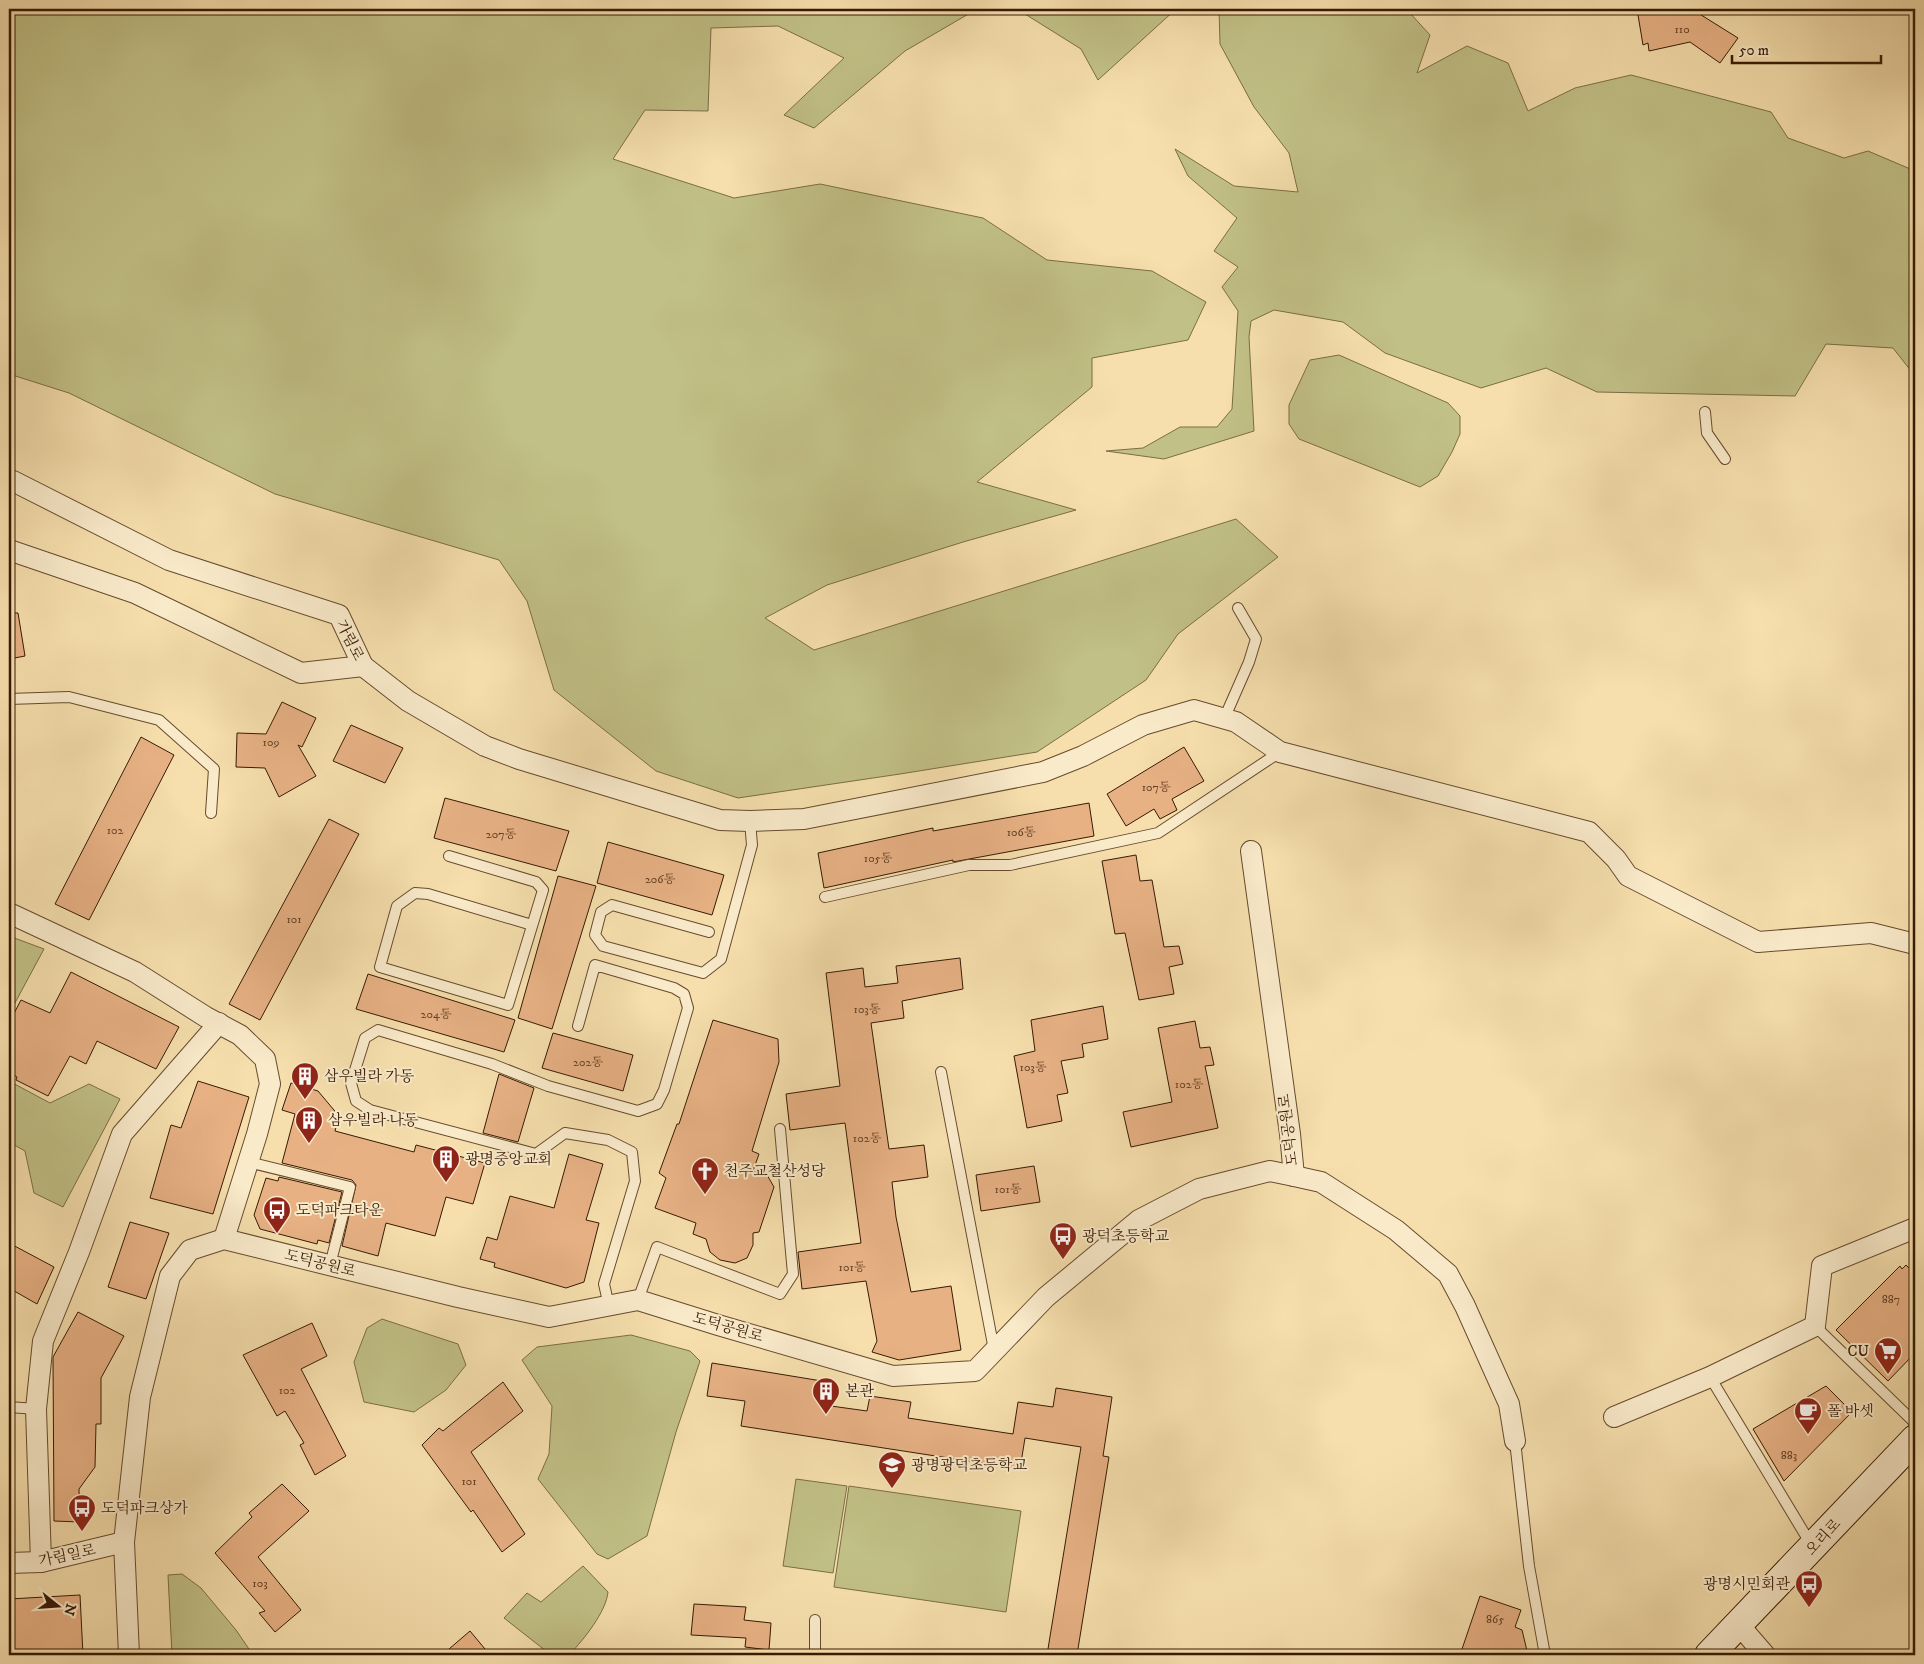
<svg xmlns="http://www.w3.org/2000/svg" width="1924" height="1664" font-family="'IM FELL DW Pica','Noto Serif KR',serif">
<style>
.green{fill:#c1c086;stroke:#7c6d45}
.building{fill:#e7b184;stroke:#371a04}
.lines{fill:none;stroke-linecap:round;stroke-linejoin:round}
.lane-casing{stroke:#674b2e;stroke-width:12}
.street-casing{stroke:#674b2e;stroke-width:22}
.secondary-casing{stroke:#371a04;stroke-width:30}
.lane{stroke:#f9eaca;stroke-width:10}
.street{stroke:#f9eaca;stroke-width:20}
.secondary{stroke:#f9eaca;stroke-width:28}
.labels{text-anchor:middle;stroke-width:4;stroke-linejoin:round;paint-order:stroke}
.number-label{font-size:12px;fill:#634024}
.street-label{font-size:15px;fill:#371a04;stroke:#f9eaca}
.poi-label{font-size:15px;fill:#371a04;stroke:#f9eaca;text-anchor:start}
</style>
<rect width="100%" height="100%" fill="#f6dfad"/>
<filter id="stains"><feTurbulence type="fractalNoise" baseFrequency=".004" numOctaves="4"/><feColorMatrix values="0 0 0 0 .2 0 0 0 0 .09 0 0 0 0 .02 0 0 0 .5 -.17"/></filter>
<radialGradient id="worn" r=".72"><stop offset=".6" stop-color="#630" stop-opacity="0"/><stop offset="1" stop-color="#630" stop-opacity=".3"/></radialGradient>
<g class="green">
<path d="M 9,9 L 977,9 L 905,51 L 814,128 L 784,115 L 844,58 L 778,26 L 711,28 L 708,111 L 645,110 L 613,159 L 734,198 L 820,184 L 983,218 L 1047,260 L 1152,271 L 1206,302 L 1188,340 L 1092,358 L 1092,387 L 977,482 L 1076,510 L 963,542 L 827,585 L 765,618 L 814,650 L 1236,519 L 1278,557 L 1178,634 L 1146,680 L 1037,752 L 900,774 L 738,798 L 656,771 L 554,690 L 527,601 L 499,560 L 275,494 L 69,393 L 9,374 Z"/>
<path d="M 1017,9 L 1176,9 L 1098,80 L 1081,49 Z"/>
<path d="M 1219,9 L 1402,9 L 1409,12 L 1430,35 L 1417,73 L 1467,46 L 1508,63 L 1528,111 L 1575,88 L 1631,75 L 1771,112 L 1788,138 L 1844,158 L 1868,151 L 1915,171 L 1915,376 L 1893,348 L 1826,344 L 1795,396 L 1597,392 L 1546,368 L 1481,388 L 1385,353 L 1343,322 L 1274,310 L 1251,321 L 1249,337 L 1254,431 L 1164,459 L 1106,451 L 1143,448 L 1180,427 L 1217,427 L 1232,409 L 1238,311 L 1222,287 L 1238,267 L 1214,251 L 1237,218 L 1188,176 L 1175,149 L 1234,186 L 1298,192 L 1289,153 L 1254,107 L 1220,44 Z"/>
<path d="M 1339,355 L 1448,403 L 1460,416 L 1460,434 L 1452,452 L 1438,476 L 1420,487 L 1299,439 L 1289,424 L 1289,405 L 1310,360 Z"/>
<path d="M 9,936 L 44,949 L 9,1014 Z"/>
<path d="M 9,1081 L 50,1103 L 89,1084 L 120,1099 L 63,1207 L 34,1193 L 25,1151 L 9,1142 Z"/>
<path d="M 382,1319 L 458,1344 L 466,1365 L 446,1390 L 414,1412 L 364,1402 L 354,1362 L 367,1328 Z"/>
<path d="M 631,1335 L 690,1351 L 700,1361 L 676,1432 L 647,1536 L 608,1559 L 597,1554 L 538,1479 L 549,1454 L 552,1406 L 522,1360 L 537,1347 Z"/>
<path d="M 796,1479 L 847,1486 L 833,1573 L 783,1566 Z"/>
<path d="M 849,1486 L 1021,1511 L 1006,1612 L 834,1587 Z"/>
<path d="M 583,1566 L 608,1592 C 606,1612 584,1639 570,1654 L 551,1655 L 504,1618 L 527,1593 L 541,1602 Z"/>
<path d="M 182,1574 L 201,1588 L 236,1630 L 251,1652 L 250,1655 L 172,1655 L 168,1575 Z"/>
</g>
<g class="building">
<path d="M 1637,9 L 1697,9 L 1698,13 L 1738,38 L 1720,63 L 1690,42 L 1649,51 L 1648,43 L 1643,45 Z"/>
<path d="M 9,613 L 18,613 L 25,656 L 9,659 Z"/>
<path d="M 282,702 L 316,718 L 302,747 L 298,745 L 316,776 L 279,797 L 265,768 L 236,767 L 237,733 L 266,734 Z"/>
<path d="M 351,725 L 403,748 L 385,783 L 333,761 Z"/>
<path d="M 141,737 L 174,755 L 89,920 L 55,904 Z"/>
<path d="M 1184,747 L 1204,781 L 1172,799 L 1177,810 L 1160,819 L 1154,809 L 1126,826 L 1107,794 Z"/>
<path d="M 445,798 L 569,831 L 556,871 L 434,838 Z"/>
<path d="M 1089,803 L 1094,836 L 953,862 L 953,860 L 824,888 L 818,853 L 933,828 L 933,831 Z"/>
<path d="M 329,819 L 359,834 L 260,1020 L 229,1004 Z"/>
<path d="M 608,842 L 724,875 L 712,915 L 597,883 Z"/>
<path d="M 1136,855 L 1140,881 L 1152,880 L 1164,947 L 1179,946 L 1183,964 L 1169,967 L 1174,994 L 1139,1000 L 1125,933 L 1115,934 L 1102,861 Z"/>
<path d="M 558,876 L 596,886 L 552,1029 L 518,1018 Z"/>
<path d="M 960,958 L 963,989 L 902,1001 L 904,1018 L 871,1023 L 889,1149 L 924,1145 L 928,1177 L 892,1182 L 896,1217 L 911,1292 L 951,1286 L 961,1350 L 899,1360 L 872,1352 L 877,1341 L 866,1281 L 802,1289 L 798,1252 L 861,1243 L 845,1123 L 790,1130 L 786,1094 L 840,1086 L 826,973 L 863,968 L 865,987 L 898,983 L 896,966 Z"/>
<path d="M 71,972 L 179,1027 L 156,1069 L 97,1041 L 86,1064 L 70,1056 L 48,1096 L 16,1080 L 17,1077 L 9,1072 L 9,1023 L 21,1000 L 50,1013 Z"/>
<path d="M 368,974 L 515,1020 L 504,1052 L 356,1009 Z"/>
<path d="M 1103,1006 L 1108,1039 L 1082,1044 L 1084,1057 L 1061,1061 L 1068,1093 L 1057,1095 L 1062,1121 L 1027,1128 L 1014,1056 L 1035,1051 L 1031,1020 Z"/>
<path d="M 713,1020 L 778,1039 L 779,1062 L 752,1151 L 759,1154 L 753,1171 L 767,1175 L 774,1187 L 759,1232 L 753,1233 L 753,1245 L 747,1258 L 735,1263 L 720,1260 L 710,1252 L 706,1239 L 693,1234 L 696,1223 L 655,1208 L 666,1178 L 659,1173 L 677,1124 L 679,1124 Z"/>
<path d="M 1195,1021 L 1200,1048 L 1210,1047 L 1214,1065 L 1205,1066 L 1218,1128 L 1131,1147 L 1123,1112 L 1172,1102 L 1158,1028 Z"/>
<path d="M 553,1033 L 633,1055 L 623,1091 L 542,1068 Z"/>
<path d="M 499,1074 L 534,1088 L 518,1142 L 483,1133 Z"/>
<path d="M 198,1081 L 249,1097 L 213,1214 L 150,1198 L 171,1125 L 181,1128 Z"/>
<path d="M 291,1083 L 318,1091 L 339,1116 L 335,1131 L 414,1152 L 416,1145 L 485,1163 L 473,1204 L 446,1197 L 435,1236 L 386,1223 L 378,1256 L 342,1246 L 356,1185 L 352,1180 L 282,1163 L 295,1114 L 282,1110 Z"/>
<path d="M 569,1154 L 603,1164 L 586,1220 L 599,1223 L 584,1282 L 566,1288 L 494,1267 L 495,1263 L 480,1259 L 487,1237 L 497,1240 L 510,1196 L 554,1208 Z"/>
<path d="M 1034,1166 L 1040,1202 L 981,1211 L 976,1175 Z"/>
<path d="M 279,1177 L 342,1192 L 329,1243 L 318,1240 L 317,1244 L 260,1229 L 254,1215 L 266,1178 L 278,1181 Z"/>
<path d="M 130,1222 L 169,1233 L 146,1299 L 108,1287 Z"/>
<path d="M 9,1243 L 54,1267 L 37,1304 L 9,1288 Z"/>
<path d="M 1906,1265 L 1915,1274 L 1915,1353 L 1888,1381 L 1836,1330 L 1900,1266 L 1902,1269 Z"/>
<path d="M 78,1312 L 124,1336 L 101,1378 L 101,1424 L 96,1424 L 95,1467 L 79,1489 L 80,1522 L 54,1521 L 53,1357 Z"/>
<path d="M 312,1323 L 327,1356 L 301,1369 L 346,1456 L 315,1475 L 300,1445 L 304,1443 L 285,1411 L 277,1416 L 243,1355 Z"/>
<path d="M 712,1363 L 834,1383 L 831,1406 L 867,1411 L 870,1396 L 911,1402 L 908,1418 L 1013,1434 L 1018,1402 L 1053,1407 L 1056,1388 L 1112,1397 L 1103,1456 L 1109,1457 L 1077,1655 L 1047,1655 L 1081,1447 L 1025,1438 L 1020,1469 L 741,1426 L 745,1401 L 707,1396 Z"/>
<path d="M 503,1382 L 523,1411 L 471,1452 L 525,1534 L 502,1552 L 473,1510 L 471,1512 L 422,1445 L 439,1428 L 443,1431 Z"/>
<path d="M 1826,1386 L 1852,1412 L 1784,1481 L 1753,1429 Z"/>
<path d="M 282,1484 L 309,1511 L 258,1557 L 301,1610 L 275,1632 L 259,1613 L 265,1611 L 215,1553 L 252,1517 L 249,1513 Z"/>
<path d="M 80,1595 L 83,1655 L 9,1655 L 9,1599 Z"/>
<path d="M 1480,1596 L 1521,1610 L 1515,1627 L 1522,1630 L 1528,1655 L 1460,1655 Z"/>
<path d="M 694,1604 L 746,1607 L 744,1620 L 771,1623 L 769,1650 L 745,1647 L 746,1638 L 691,1635 Z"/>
<path d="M 470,1631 L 490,1655 L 442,1655 Z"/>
</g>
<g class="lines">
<g class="lane-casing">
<g id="lane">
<path d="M 1705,412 L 1707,433 L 1725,459"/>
<path d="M 9,699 L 69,697 L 159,720 L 214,769 L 211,813"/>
<path d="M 1224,719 L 1249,662 L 1256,639 L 1238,608"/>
<path d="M 449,856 L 536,882 L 543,890 L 508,1005 L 380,967 L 397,906 L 415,893 L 428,894 L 532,925"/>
<path d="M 825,897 L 969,865 L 1010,865 L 1158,833 L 1280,752"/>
<path d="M 709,932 L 612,905 L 601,912 L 595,935 L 603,946 L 703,973 L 721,959 L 752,845 L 750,821"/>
<path d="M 578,1026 L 595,965 L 674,988 L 684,994 L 688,1008 L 664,1090 L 657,1104 L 638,1111 L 548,1086 L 492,1064 L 378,1030 L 365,1038 L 351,1083 L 356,1101 L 370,1110 L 536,1154 L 565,1133 L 608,1140 L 632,1152 L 635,1181 L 604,1284 L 609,1306"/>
<path d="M 941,1072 L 994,1350"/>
<path d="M 248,1162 L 350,1187 L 330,1265"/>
<path d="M 638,1300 L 657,1247 L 780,1294 L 793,1274 L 780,1129"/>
<path d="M 1815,1326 L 1915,1423"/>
<path d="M 1710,1377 L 1812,1546"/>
<path d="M 9,1407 L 36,1409"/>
<path d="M 1515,1441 L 1529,1566 L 1545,1655"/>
<path d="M 815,1655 L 815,1620"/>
</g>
</g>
<g class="street-casing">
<g id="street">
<path d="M 9,550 L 135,593 L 301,673 L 363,666 L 339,615 L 169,560 L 13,481"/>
<path d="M 363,666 L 408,701 L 485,746 L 519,759 L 720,820 L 750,821 L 804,819 L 1043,772 L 1083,756 L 1143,725 L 1194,710 L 1236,722 L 1280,752 L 1589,832 L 1616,859 L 1628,876 L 1758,942 L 1871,933 L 1915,944"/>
<path d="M 9,913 L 135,972 L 206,1017 L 240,1035 L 265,1059 L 270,1084 L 257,1134 L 224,1239"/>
<path d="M 1294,1176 L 1321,1182 L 1396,1230 L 1448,1274 L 1465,1306 L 1509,1404 L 1515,1441"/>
<path d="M 1614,1417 L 1710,1377 L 1815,1326 L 1822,1266 L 1915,1228"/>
<path d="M 41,1562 L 36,1409 L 43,1341 L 79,1252 L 122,1134 L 219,1023"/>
<path d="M 9,1563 L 41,1562 L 124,1542"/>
<path d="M 1739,1625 L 1765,1655"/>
<path d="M 129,1655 L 124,1542 L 140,1397 L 170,1276 L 190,1250 L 224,1239 L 458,1297 L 549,1317 L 638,1300 L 718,1325 L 893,1376 L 975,1371 L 1046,1297 L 1139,1220 L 1199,1189 L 1270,1171 L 1294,1176 L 1290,1134 L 1251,851"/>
</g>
</g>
<g class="secondary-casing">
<path id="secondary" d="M 1709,1655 L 1915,1439"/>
</g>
<use href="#lane" class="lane"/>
<use href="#street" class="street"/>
<use href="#secondary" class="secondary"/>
</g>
<defs>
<g id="building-pin" transform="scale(1.4375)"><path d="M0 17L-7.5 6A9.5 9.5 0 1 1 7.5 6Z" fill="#8f2418" stroke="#f9eaca"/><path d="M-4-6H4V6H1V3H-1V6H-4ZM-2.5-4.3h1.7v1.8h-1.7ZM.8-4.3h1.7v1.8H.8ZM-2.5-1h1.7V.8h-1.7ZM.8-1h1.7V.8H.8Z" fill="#fff"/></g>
<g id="church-pin" transform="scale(1.4375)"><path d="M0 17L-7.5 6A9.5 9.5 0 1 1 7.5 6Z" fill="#8f2418" stroke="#f9eaca"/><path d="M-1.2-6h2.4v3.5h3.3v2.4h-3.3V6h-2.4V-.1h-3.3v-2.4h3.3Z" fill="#fff"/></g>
<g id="bus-pin" transform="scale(1.4375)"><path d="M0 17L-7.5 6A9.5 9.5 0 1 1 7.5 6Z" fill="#8f2418" stroke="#f9eaca"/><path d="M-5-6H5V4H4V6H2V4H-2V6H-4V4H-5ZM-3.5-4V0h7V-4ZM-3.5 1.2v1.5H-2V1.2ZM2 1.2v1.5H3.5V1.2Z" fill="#fff"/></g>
<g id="supermarket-pin" transform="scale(1.4375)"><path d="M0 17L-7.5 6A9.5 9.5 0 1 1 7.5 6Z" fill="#8f2418" stroke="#f9eaca"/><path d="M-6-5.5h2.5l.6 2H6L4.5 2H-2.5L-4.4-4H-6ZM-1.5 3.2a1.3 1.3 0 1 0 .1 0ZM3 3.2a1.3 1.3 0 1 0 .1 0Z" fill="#fff"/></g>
<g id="cafe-pin" transform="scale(1.4375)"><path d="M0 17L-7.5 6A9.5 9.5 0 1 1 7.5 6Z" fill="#8f2418" stroke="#f9eaca"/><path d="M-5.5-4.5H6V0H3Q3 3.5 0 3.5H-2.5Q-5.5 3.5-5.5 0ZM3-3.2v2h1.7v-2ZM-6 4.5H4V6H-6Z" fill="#fff"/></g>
<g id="school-pin" transform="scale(1.4375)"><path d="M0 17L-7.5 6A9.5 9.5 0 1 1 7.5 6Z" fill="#8f2418" stroke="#f9eaca"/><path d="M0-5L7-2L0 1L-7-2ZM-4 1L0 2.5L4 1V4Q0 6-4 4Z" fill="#fff"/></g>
</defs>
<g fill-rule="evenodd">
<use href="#building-pin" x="305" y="1076"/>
<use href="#building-pin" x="309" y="1120"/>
<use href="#building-pin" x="446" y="1159"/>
<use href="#church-pin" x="705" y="1171"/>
<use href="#bus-pin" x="277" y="1210"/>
<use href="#bus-pin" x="1063" y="1236"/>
<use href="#supermarket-pin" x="1888" y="1351"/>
<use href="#building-pin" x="826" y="1391"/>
<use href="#cafe-pin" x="1808" y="1411"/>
<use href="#school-pin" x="892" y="1465"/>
<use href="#bus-pin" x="82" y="1508"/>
<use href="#bus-pin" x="1809" y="1584"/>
</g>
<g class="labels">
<g class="number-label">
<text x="1682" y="33">110</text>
<text x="271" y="746">109</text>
<text x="1156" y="791">107동</text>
<text x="115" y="834">102</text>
<text x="1021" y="836">106동</text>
<text x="501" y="838">207동</text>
<text x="878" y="862">105동</text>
<text x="660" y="883">206동</text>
<text x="294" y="923">101</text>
<text x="867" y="1013">103동</text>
<text x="436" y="1018">204동</text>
<text x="588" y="1066">202동</text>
<text x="1033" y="1071">103동</text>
<text x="1189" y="1088">102동</text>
<text x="867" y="1142">102동</text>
<text x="1008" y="1193">101동</text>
<text x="852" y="1271">101동</text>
<text x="1891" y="1303">887</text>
<text x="287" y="1394">102</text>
<text x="1789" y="1459">883</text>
<text x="469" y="1485">101</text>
<text x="260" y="1587">103</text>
<text x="1495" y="1623">865</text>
</g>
<g class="street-label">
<text transform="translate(350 640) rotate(63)" y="5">가림로</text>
<text transform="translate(1288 1130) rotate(-97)" y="5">도덕공원로</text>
<text transform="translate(320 1263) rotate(14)" y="5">도덕공원로</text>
<text transform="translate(728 1327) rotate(16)" y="5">도덕공원로</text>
<text transform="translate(1823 1537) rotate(-47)" y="5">오리로</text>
<text transform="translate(67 1555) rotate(-12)" y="5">가림일로</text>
</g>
<g class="poi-label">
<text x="324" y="1081">삼우빌라 가동</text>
<text x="328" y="1125">삼우빌라 나동</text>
<text x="465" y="1164">광명중앙교회</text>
<text x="724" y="1176">천주교철산성당</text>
<text x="296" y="1215">도덕파크타운</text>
<text x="1082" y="1241">광덕초등학교</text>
<text x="1869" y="1356" text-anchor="end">CU</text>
<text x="845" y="1396">본관</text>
<text x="1827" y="1416">폴 바셋</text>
<text x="911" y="1470">광명광덕초등학교</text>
<text x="101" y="1513">도덕파크상가</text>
<text x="1790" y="1589" text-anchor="end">광명시민회관</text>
</g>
</g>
<rect width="1924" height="1664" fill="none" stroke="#f6dfad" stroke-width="30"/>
<rect x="10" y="10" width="1904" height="1644" fill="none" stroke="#371a04" stroke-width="2.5"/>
<rect x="15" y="15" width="1894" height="1634" fill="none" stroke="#371a04"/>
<g transform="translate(58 1606) rotate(107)" stroke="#f9eaca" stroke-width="4" paint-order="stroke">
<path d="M0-4L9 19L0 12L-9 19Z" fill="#371a04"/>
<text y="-8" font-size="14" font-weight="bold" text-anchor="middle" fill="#371a04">N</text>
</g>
<path d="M1732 55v8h149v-8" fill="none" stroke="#371a04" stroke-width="2.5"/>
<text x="1739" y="55" font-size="15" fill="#371a04" stroke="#f9eaca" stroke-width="4" paint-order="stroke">50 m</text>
<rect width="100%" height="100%" filter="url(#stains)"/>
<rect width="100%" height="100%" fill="url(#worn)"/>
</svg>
